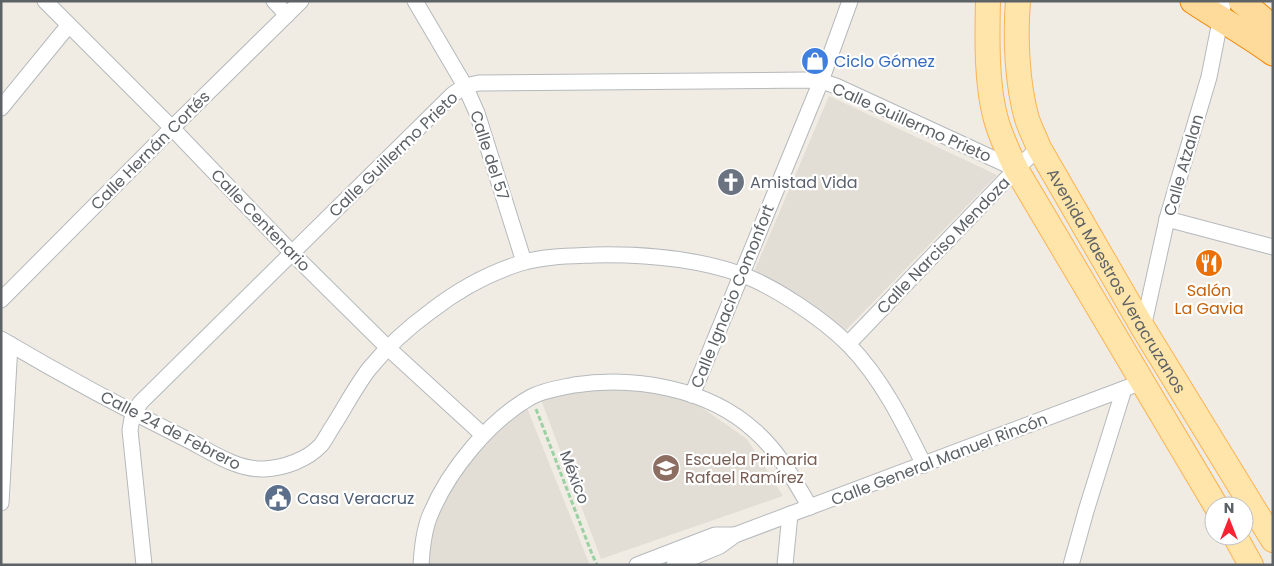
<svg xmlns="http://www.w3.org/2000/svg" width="1274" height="566" font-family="Poppins,sans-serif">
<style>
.education{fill:#e2ddd5}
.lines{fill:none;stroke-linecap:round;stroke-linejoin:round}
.minor-casing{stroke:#b5b9bc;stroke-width:17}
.primary-casing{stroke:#fcb351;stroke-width:26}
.trunk-casing{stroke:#f48400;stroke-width:27}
.path{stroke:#9bd2a3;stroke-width:3;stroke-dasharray:5 2.5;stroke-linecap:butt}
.minor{stroke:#fff;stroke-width:15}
.primary{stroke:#ffe5aa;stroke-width:24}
.trunk{stroke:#ffdb9b;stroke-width:25}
.labels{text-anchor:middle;stroke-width:4.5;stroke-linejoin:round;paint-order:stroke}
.shop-label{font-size:16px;fill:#366cbe;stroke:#fff;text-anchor:start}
.street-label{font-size:16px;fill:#5c6266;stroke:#fff}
.worship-label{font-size:16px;fill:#5b616d;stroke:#fff;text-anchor:start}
.food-label{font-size:16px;fill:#c56008;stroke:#fff}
.education-label{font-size:16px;fill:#785e54;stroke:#fff;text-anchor:start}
.service-label{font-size:16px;fill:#4e5e75;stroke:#fff;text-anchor:start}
</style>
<rect width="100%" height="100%" fill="#f0ece4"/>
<g class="education">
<path d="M 829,96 L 997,175 L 846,330 L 753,274 Z"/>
<path d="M 610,380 L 685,396 L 747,439 L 783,496 L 601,559 L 540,397 Z"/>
<path d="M 525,403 L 589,563 L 585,565 L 425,565 L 433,506 L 455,465 Z"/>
</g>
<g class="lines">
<g class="minor-casing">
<g id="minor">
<path d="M 45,1 L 172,128 L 292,253 L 388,348 L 483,435"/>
<path d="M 274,1 L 287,15"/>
<path d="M 415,1 L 465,86 L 477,113 L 524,262"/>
<path d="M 1,108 L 68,26"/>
<path d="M 1167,219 L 1273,247"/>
<path d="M 1,300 L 172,128 L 301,1"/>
<path d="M 1143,328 L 1167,219 L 1209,77 L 1224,1"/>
<path d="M 1,339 C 62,375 123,408 186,439 C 210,451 236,470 264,469 C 284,468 307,460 321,445 C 325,440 329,432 333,426 C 345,407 356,386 369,369 C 387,347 409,327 431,311 C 458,290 489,273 521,263 C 544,256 571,256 594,255 C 643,254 694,258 740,274 C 774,286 823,319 849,345 C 882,379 903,422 924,465"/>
<path d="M 848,344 L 1016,169 L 1039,148"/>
<path d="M 692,395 L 821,81 L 850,1"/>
<path d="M 1,503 L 10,344"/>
<path d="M 144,565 L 130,430 L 133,413 L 141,402 L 452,95 L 465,86 L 479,83 L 805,80 L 821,81 L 836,86 L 1016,169"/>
<path d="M 421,565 C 422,548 424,528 431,513 C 449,470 490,420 531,397 C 544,390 560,388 574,385 C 635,376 708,388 755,431 C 779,452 794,480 810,507"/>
<path d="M 637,565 L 715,535 L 735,535"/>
<path d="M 674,565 L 720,546 L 735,535 L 1142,382"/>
<path d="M 785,565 L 790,514"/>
<path d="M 1071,565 L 1086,511 L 1124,389"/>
</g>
</g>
<g class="primary-casing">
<g id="primary">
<path d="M 988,1 C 987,40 986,93 999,129 C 1004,143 1010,156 1016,169 L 1216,506"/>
<path id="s1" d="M 1018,1 C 1015,37 1017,84 1027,119 C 1030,128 1035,138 1039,148 L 1143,328 L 1273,540"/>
<path d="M 1235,536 L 1251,565"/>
</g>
</g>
<g class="trunk-casing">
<g id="trunk">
<path d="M 1193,1 C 1220,19 1247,34 1273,53"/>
<path d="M 1241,1 L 1273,28"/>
</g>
</g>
<path class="path" d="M 536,409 L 592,554 L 597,565"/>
<use href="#minor" class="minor"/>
<use href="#primary" class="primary"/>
<use href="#trunk" class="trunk"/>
</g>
<defs>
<g id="shop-disc" transform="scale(1.4375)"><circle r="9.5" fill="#3f7fe0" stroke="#fff"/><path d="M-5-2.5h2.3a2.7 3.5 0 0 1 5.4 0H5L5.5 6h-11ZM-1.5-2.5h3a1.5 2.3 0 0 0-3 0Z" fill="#fff"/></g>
<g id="church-disc" transform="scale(1.4375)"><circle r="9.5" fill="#6b7280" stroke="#fff"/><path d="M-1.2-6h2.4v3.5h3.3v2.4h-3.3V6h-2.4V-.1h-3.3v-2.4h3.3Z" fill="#fff"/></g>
<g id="restaurant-disc" transform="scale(1.4375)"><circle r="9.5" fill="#e8710a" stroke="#fff"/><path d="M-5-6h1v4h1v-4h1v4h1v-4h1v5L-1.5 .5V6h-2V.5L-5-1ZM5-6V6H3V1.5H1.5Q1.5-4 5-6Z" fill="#fff"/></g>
<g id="school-disc" transform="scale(1.4375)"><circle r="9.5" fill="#8d6e63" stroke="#fff"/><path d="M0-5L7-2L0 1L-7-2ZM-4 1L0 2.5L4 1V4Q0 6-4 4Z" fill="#fff"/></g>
<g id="civic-disc" transform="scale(1.4375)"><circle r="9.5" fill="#5c6f8a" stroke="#fff"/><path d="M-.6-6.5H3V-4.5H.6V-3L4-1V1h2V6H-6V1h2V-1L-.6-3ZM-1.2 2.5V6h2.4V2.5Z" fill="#fff"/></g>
</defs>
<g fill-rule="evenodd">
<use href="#shop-disc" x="815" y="61"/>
<use href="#church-disc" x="731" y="182"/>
<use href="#restaurant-disc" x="1209" y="263"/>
<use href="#school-disc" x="666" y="468"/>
<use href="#civic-disc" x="278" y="498"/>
</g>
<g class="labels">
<g class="shop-label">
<text x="834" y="67">Ciclo Gómez</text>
</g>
<g class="street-label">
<text transform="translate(912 122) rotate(24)" y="6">Calle Guillermo Prieto</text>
<text transform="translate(150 150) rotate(-45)" y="6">Calle Hernán Cortés</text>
<text transform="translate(393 154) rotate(-44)" y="6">Calle Guillermo Prieto</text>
<text transform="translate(490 155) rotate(72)" y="6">Calle del 57</text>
<text transform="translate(1183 165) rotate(-74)" y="6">Calle Atzalan</text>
<text transform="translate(261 220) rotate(46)" y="6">Calle Centenario</text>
<text transform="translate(943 245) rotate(-46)" y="6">Calle Narciso Mendoza</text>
<text dy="6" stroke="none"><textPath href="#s1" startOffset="304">Avenida Maestros Veracruzanos</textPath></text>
<text transform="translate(732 296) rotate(-68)" y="6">Calle Ignacio Comonfort</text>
<text transform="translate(171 430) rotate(27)" y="6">Calle 24 de Febrero</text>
<text transform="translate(939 459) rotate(-21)" y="6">Calle General Manuel Rincón</text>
<text transform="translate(575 477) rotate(69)" y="6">México</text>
</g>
<g class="worship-label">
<text x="750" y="188">Amistad Vida</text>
</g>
<g class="food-label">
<text x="1209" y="296">Salón<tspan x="1209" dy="18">La Gavia</tspan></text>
</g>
<g class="education-label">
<text x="685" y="465">Escuela Primaria<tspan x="685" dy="18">Rafael Ramírez</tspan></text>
</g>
<g class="service-label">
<text x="297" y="504">Casa Veracruz</text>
</g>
</g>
<rect width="1274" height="566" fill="none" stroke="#5c6266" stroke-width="5"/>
<g transform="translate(1229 521)"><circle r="24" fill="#ffffff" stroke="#bec0c2"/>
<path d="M0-4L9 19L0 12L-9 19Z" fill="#f72332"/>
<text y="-8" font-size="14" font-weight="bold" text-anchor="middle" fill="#5c6266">N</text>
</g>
</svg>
